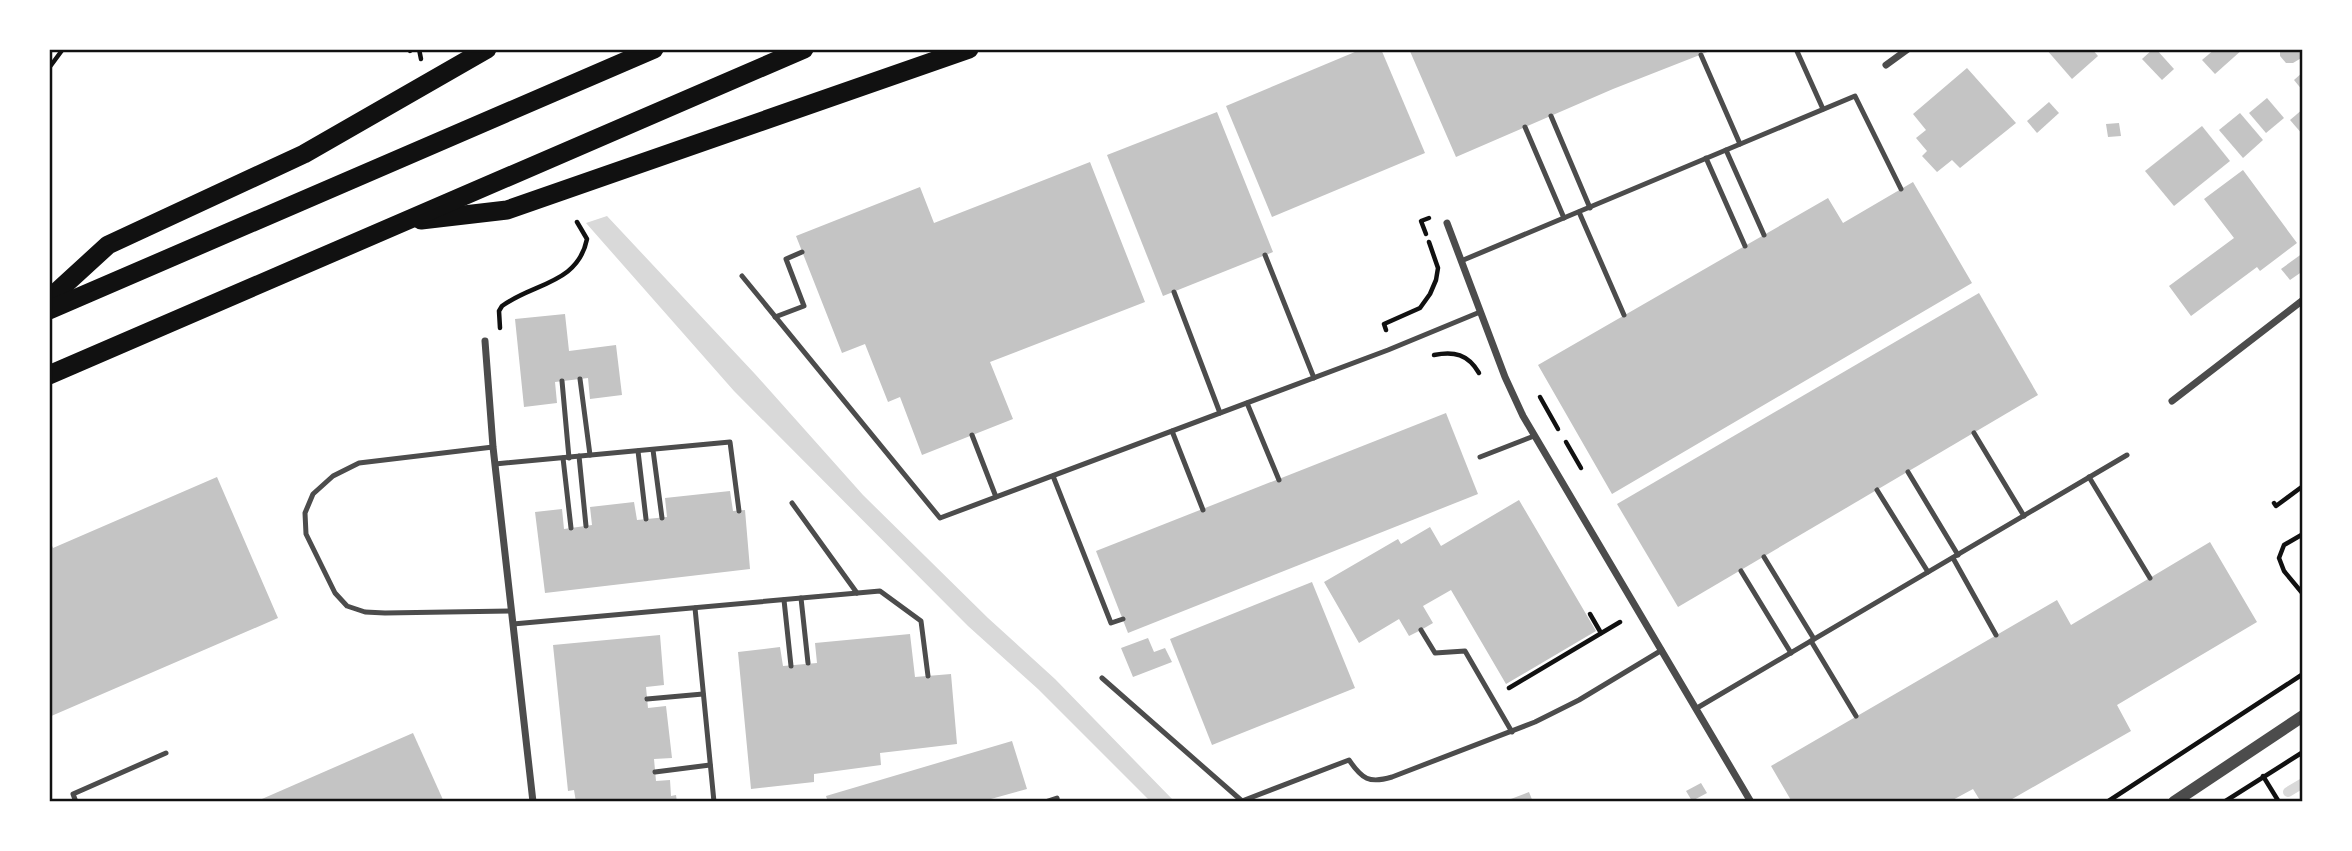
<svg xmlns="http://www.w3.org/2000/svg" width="2352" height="851" font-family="'Public Sans',sans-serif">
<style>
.water{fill:#d9d9d9}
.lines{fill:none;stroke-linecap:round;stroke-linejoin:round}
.stream{stroke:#d9d9d9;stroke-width:10}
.building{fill:#c4c4c4}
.path{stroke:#111;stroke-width:4.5}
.service{stroke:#4c4c4c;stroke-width:5}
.minor{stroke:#4c4c4c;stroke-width:7}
.tertiary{stroke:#4c4c4c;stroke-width:12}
.trunk{stroke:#111;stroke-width:19}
.neatline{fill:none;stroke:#111;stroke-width:2.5}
</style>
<rect width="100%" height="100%" fill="#fff"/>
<path class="water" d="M 607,216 L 755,374 L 863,495 L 988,618 L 1055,679 L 1175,802 L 1151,802 L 1038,689 L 968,626 L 734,391 L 586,223 Z"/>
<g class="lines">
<path class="stream" d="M 2288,792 L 2303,783"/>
</g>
<g class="building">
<path d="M 1362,49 L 1381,49 L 1425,153 L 1272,217 L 1226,106 Z"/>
<path d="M 1409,49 L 1715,49 L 1613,89 L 1456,157 Z"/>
<path d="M 2046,49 L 2092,49 L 2098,56 L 2072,79 Z"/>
<path d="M 2153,49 L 2156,49 L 2174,69 L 2162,80 L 2142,59 Z"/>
<path d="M 2215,49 L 2243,49 L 2215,74 L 2202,60 Z"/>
<path d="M 2280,49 L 2303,49 L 2303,57 L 2293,63 L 2286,63 L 2280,56 Z"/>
<path d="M 1967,68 L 2016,123 L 1960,168 L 1952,160 L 1937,172 L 1922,156 L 1927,151 L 1916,138 L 1926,130 L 1913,114 Z"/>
<path d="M 2303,72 L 2303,91 L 2294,80 Z"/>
<path d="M 2267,98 L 2284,118 L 2266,133 L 2249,113 Z"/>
<path d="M 2049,102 L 2059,113 L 2037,133 L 2027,121 Z"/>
<path d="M 2303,109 L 2303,135 L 2290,120 Z"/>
<path d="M 1217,112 L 1273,252 L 1163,296 L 1107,155 Z"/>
<path d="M 2240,113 L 2263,140 L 2243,158 L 2219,130 Z"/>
<path d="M 2119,123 L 2121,136 L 2108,137 L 2106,124 Z"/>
<path d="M 2202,126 L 2230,161 L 2174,206 L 2145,171 Z"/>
<path d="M 1090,162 L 1145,302 L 990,362 L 1013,419 L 922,455 L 900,397 L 888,402 L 865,344 L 842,353 L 796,236 L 920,187 L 934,223 Z"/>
<path d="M 2243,170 L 2297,243 L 2260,271 L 2257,267 L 2191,316 L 2169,286 L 2234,238 L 2204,199 Z"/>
<path d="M 1913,182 L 1972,283 L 1612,494 L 1538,365 L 1828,198 L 1843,223 Z"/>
<path d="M 2303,253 L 2303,271 L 2290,280 L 2281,269 Z"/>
<path d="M 1979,293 L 2038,395 L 1678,607 L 1617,504 Z"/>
<path d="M 565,314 L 569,351 L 616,345 L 622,395 L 590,399 L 588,378 L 555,382 L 557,403 L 524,407 L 515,319 Z"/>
<path d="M 1446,413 L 1478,494 L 1128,633 L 1096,551 Z"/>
<path d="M 217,477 L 278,618 L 49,717 L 49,539 L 53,548 Z"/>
<path d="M 730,491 L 733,511 L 745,510 L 750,569 L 545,593 L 535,512 L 562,509 L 564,529 L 592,525 L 590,507 L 634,502 L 637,520 L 667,517 L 665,498 Z"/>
<path d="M 1519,500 L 1596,631 L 1506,684 L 1451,590 L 1423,606 L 1433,623 L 1421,630 L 1409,636 L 1399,619 L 1359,643 L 1324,582 L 1398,539 L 1401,544 L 1430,527 L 1441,546 Z"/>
<path d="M 2210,542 L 2257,622 L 2117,705 L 2131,731 L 2007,802 L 1981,802 L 1973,789 L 1949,802 L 1792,802 L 1771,766 L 2057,600 L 2071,625 Z"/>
<path d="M 1312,582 L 1355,688 L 1212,745 L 1170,639 Z"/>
<path d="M 910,634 L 915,677 L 951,674 L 957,744 L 880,753 L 881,765 L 814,774 L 814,782 L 751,789 L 738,652 L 780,647 L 783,666 L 817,663 L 815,643 Z"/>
<path d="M 660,635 L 664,685 L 646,687 L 648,708 L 666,706 L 672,758 L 654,759 L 656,781 L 670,780 L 671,796 L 676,795 L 677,802 L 576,802 L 574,790 L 568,791 L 553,645 Z"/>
<path d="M 1148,638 L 1154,652 L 1165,648 L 1172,662 L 1133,677 L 1121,648 Z"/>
<path d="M 413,733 L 444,802 L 255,802 Z"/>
<path d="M 1012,741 L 1027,789 L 980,802 L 828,802 L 826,796 Z"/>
<path d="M 1701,783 L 1707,793 L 1692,801 L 1686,791 Z"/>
<path d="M 1529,792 L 1533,802 L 1503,802 Z"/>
</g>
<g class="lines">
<g class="path">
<path d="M 408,49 L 410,51 L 413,49"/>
<path d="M 419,49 L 421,59"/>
<path d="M 49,68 L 63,49"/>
<path d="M 1426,234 L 1421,221 L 1429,218"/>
<path d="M 500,328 L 499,311 L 502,306 C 533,283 578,284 587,239 L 577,222"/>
<path d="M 1386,330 L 1384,324 L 1420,308 L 1430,294 L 1436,280 L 1438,268 L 1429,242"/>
<path d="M 1434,355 C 1454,351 1468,354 1479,373"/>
<path d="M 1540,397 L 1558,429"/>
<path d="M 1566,442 L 1581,468"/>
<path d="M 2274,503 L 2276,506 L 2303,486"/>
<path d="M 2303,534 L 2284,545 L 2279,558 L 2284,571 L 2303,594"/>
<path d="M 1590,614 L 1601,633"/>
<path d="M 1509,688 L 1620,622"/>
<path d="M 2263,776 L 2279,802"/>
<path d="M 2107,802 L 2303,674"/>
<path d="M 2224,802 L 2303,752"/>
</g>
<g class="service">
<path d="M 1796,49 L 1823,109"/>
<path d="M 1701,55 L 1740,144"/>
<path d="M 1551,116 L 1590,208"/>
<path d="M 1525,127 L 1564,218"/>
<path d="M 1726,150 L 1764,235"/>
<path d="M 1706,158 L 1745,246"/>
<path d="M 1579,212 L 1624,315"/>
<path d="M 1265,255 L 1314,378"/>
<path d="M 1461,261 L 1855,96 L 1901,189"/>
<path d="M 742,276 L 940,518 L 1388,350 L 1480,312"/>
<path d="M 1174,292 L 1220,413"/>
<path d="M 775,317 L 804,306 L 786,259 L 802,252"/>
<path d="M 580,379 L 590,455"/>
<path d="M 562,381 L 569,458"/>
<path d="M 1247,403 L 1279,480"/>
<path d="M 1172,431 L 1203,510"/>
<path d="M 1974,433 L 2024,516"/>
<path d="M 972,435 L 996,497"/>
<path d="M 493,447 L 359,463 L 333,476 L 313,494 L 305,513 L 306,534 L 335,593 L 347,606 L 365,612 L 385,613 L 511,611"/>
<path d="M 653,450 L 662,518"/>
<path d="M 638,451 L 646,519"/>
<path d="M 579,456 L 586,526"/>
<path d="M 1480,457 L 1534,436"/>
<path d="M 563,458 L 571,528"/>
<path d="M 495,464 L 730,442 L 739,511"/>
<path d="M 1908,472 L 1958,555"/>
<path d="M 1053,476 L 1111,623 L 1123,619"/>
<path d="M 2089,477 L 2150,578"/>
<path d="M 1877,490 L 1928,572"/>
<path d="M 792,503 L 857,593"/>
<path d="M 1764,557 L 1814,639"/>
<path d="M 1953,558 L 1996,635"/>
<path d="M 1741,571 L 1791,653"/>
<path d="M 801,598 L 808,663"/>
<path d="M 784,600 L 791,666"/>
<path d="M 695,608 L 714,802"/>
<path d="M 513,624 L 880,591 L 921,621 L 928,676"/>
<path d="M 1421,630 L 1435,653 L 1465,651 L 1512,732"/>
<path d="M 1811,641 L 1856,716"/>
<path d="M 1102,678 L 1242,801 L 1349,760 C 1362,779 1369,784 1392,777 L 1535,722 L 1579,700 L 1662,650"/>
<path d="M 647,699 L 703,694"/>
<path d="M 1697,708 L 2127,455"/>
<path d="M 655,772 L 710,765"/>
<path d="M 76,802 L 73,794 L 166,753"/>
<path d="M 1045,802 L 1057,798 L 1058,802"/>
</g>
<g class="minor">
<path d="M 1886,65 L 1908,49"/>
<path d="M 1447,223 L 1505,377 L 1523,416 L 1751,802"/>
<path d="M 485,341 L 493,447 L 533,802"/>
<path d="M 2172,401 L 2303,300"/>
</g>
<path class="tertiary" d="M 2174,802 L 2303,716"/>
<g class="trunk">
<path d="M 421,220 L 507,210 L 969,49"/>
<path d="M 49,299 L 108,245 L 304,154 L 487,49"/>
<path d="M 49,310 L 654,49"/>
<path d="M 49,375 L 804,49"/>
</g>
</g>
<rect width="2352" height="851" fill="none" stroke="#ffffff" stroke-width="102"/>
<rect x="51" y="51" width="2250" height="749" class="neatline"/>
</svg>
